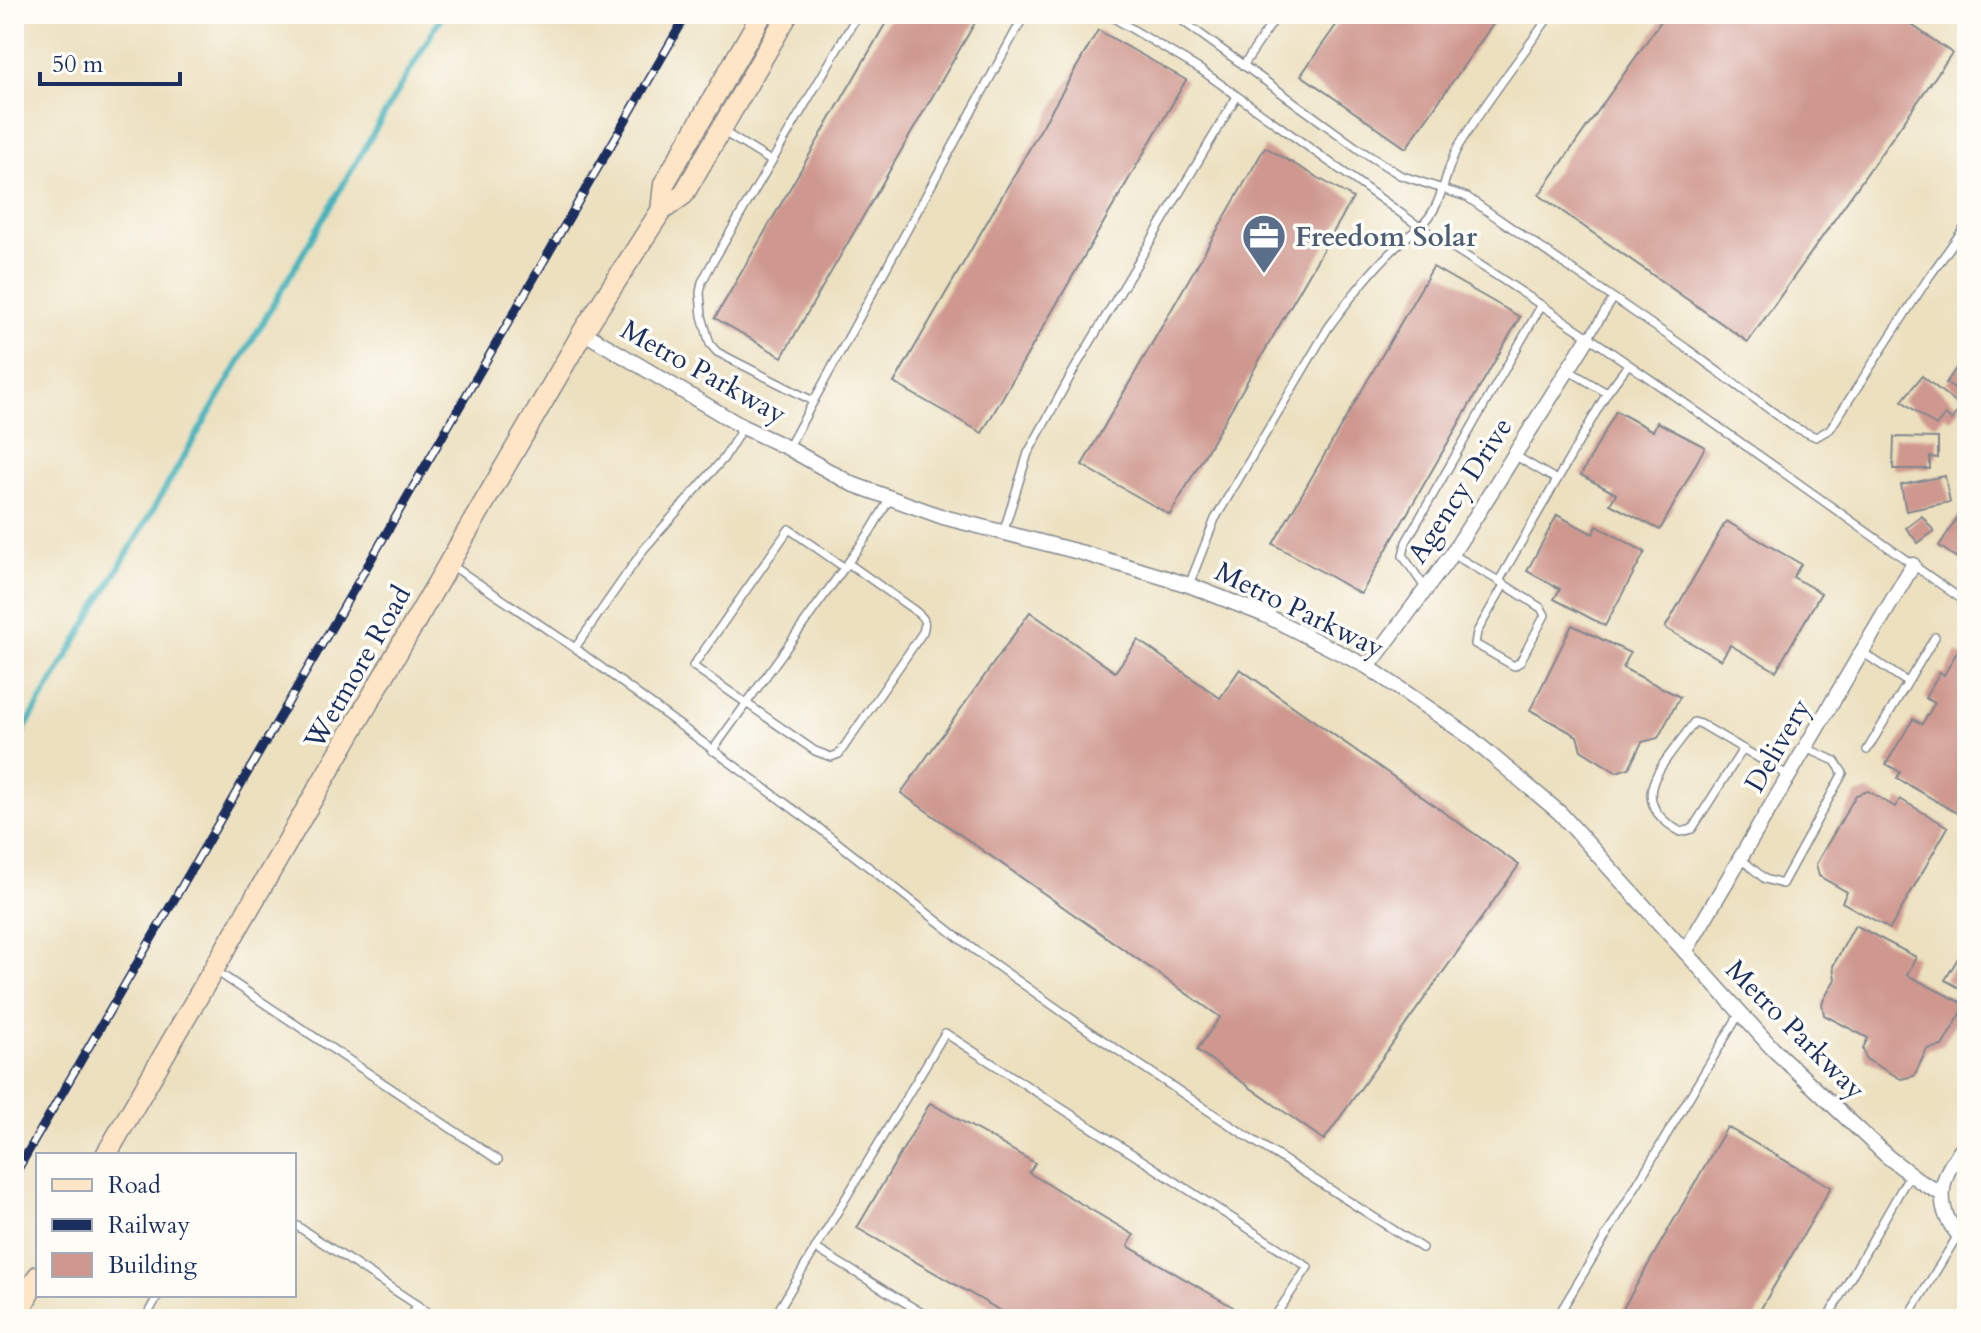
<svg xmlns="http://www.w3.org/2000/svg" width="1981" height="1333" font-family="Cardo,serif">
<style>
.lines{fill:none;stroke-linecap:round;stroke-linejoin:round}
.stream{stroke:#43b2bc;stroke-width:6}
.building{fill:#cf988f}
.lane-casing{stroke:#84888e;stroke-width:10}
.street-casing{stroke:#84888e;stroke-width:17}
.secondary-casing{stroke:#84888e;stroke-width:23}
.lane{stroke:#fff;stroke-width:7}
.street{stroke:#fff;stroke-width:14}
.secondary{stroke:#fde5c5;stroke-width:20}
.rail-casing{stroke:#1b2f5e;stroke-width:9}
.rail{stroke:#fdfcf7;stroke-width:6;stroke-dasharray:18;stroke-linecap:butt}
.labels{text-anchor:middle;stroke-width:7;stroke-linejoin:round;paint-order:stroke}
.service-label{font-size:28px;font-weight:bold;fill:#4e5e75;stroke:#fdfcf7;text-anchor:start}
.street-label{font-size:28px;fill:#1b2f5e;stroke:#fdfcf7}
</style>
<rect width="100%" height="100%" fill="#fdfcf7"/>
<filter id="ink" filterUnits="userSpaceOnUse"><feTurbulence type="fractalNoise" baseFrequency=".0125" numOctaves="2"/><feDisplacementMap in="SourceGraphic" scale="16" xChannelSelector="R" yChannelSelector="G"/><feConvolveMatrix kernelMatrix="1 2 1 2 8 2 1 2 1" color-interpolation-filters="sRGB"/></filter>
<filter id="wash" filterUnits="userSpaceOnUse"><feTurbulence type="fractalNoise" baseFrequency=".006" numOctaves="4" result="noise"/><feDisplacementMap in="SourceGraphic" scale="32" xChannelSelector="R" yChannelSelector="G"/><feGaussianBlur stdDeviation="1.8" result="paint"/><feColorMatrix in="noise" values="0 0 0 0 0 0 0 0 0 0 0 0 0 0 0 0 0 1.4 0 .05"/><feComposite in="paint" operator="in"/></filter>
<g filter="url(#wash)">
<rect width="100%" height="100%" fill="#ece0bf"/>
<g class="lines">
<path class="stream" d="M 14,747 L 443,14"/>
</g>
<g id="blocks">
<g class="building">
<path d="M 891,14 L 980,14 L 782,357 L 715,318 Z"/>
<path d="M 1344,14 L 1500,14 L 1406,148 L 1301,75 Z"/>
<path d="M 1666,14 L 1896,14 L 1952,53 L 1748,342 L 1539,195 Z"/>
<path d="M 1098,30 L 1186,80 L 982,433 L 894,383 Z"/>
<path d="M 1265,147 L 1353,198 L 1170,515 L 1082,465 Z"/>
<path d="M 1433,267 L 1520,317 L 1361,594 L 1273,544 Z"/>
<path d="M 1964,357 L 1967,359 L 1967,389 L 1963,395 L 1946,383 Z"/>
<path d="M 1922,376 L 1961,407 L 1951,420 L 1945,415 L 1936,426 L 1902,401 Z"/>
<path d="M 1616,411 L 1653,431 L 1657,422 L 1705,447 L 1660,530 L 1610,504 L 1616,494 L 1581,475 Z"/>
<path d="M 1894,437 L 1938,438 L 1938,458 L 1930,457 L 1930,469 L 1893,469 Z"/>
<path d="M 1945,476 L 1950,502 L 1906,511 L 1901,485 Z"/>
<path d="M 1962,510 L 1967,513 L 1966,564 L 1939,546 Z"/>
<path d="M 1557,515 L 1593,534 L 1597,526 L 1645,552 L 1605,626 L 1554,599 L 1560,589 L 1527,571 Z"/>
<path d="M 1922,516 L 1934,531 L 1918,543 L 1906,528 Z"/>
<path d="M 1726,521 L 1801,564 L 1793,577 L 1821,593 L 1776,671 L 1730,645 L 1721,660 L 1665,628 Z"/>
<path d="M 1030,612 L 1115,672 L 1138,640 L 1220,698 L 1240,669 L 1519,865 L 1324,1140 L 1197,1050 L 1220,1017 L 901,793 Z"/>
<path d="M 1572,625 L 1630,653 L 1623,668 L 1680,697 L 1658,738 L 1642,742 L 1629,768 L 1616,772 L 1581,750 L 1577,736 L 1530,710 Z"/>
<path d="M 1957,652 L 1967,658 L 1967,819 L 1897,778 L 1900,772 L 1886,764 L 1913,719 L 1922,724 L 1935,703 L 1925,698 L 1940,672 L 1944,675 Z"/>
<path d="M 1868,791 L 1895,807 L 1900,799 L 1948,827 L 1890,929 L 1842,902 L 1847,892 L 1819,876 L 1816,864 L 1856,795 Z"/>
<path d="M 1855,925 L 1916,957 L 1907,975 L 1966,1005 L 1942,1046 L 1927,1049 L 1914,1076 L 1901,1079 L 1866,1059 L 1863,1048 L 1868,1038 L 1824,1015 L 1822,1003 L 1835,979 L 1833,966 Z"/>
<path d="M 1967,943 L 1967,992 L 1945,980 Z"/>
<path d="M 930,1103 L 1035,1163 L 1029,1173 L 1134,1235 L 1128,1246 L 1233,1307 L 1226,1319 L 1015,1319 L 857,1228 Z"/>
<path d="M 1727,1127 L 1831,1187 L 1755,1319 L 1617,1319 Z"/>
</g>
</g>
</g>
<g filter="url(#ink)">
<use href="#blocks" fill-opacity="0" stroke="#84888e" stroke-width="2"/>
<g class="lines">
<g class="lane-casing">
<g id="lane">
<path d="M 1107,14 L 1201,70 L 1420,227 C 1445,205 1443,172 1459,145 C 1487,100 1521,57 1551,14"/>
<path d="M 1173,14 L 1360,150 L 1400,175 L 1467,197 L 1686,348 L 1792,426 L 1816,437 L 1830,429 L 1929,277 L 1967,224"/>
<path d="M 1949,14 L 1967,27"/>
<path d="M 1243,66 L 1278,14"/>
<path d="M 722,131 L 771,161"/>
<path d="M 1588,338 L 1613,299"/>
<path d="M 1607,393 L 1628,365"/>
<path d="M 813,401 L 717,352 L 710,344 L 702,316 L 700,293 L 702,282 L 711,265 L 858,14"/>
<path d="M 788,448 L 1025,14"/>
<path d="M 1514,455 L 1557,480"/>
<path d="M 1003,533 L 1028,453 L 1075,368 L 1236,98"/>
<path d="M 1452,554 L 1499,581 L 1607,393 L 1568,370"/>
<path d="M 451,565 L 575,648 L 819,828 L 973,949 L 1092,1033 L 1245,1135 L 1422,1248"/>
<path d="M 845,568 L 789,529 L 693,666 L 815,751 L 831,757 L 839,754 L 923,632 C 927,620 923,617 914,610 L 848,563"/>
<path d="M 1499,581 L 1541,608 L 1545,615 L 1520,662 L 1514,666 L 1475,644 L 1477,632 L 1504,585"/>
<path d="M 1189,585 L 1215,519 L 1328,328 C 1353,294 1385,252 1420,227 C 1608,344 1787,476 1967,603"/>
<path d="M 1426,589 L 1403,556 L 1406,542 L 1541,306"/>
<path d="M 575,648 L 644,549 L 724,458 L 743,427"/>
<path d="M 1862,652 L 1907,682"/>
<path d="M 1743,749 L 1692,829 L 1681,832 C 1620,799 1667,762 1694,722 L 1701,724 L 1789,776"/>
<path d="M 1867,750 L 1935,637"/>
<path d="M 712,751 L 870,532 L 889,500"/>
<path d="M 1740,858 L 1765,879 L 1782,884 L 1843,773 L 1835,761 L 1806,748"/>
<path d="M 216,971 L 498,1160"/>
<path d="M 294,1224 L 417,1305 L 409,1319"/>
<path d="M 815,1248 L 932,1319"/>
<path d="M 417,1305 L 437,1319"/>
<path d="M 145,1319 L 158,1295"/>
<path d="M 773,1319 L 945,1033 L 1308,1267 L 1273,1319"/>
<path d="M 1556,1319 L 1740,1013"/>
<path d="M 1827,1319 L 1910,1174"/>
<path d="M 1907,1319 L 1958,1235"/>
</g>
</g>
<g class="street-casing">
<g id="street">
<path d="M 583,332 L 743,427 L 788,448 L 852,484 L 943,517 L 1083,553 L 1189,585 L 1265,615 L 1368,667 L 1466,734 L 1560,813 L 1773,1049 L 1888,1157 L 1921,1182 L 1942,1194"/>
<path d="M 1368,667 L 1452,554 L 1588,338"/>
<path d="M 1685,952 L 1913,565"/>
<path d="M 1967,1144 C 1937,1175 1932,1213 1967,1243"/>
</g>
</g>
<g class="secondary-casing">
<g id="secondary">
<path d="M 661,211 L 664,184 L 762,14"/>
<path d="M 106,1155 L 583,332 L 661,211 L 683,195 L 788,14"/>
<path d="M 15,1319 L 38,1276"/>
</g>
</g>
<use href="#lane" class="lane"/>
<use href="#street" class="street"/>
<use href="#secondary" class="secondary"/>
<g class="rail-casing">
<path id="rail" d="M 14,1176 L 687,14"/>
</g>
<use href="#rail" class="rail"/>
</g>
</g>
<defs>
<g id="office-pin" transform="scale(2.3)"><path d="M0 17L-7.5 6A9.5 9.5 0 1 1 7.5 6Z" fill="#5c6f8a" stroke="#fdfcf7"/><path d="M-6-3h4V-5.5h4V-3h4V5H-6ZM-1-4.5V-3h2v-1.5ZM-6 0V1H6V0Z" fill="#fff"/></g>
</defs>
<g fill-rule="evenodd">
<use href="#office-pin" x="1264" y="236"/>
</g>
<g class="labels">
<g class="service-label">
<text x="1295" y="246">Freedom Solar</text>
</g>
<g class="street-label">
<text transform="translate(704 371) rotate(29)" y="10">Metro Parkway</text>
<text transform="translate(1459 490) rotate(-57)" y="10">Agency Drive</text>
<text transform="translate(1300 609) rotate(26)" y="10">Metro Parkway</text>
<text transform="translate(357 667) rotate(-60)" y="10">Wetmore Road</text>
<text transform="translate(1777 745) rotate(-60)" y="10">Delivery</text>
<text transform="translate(1796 1029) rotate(45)" y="10">Metro Parkway</text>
</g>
</g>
<rect width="1981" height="1333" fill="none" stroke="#fdfcf7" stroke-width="48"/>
<rect x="36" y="1153" width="260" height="144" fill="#fdfcf7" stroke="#a3aaba" stroke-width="2"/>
<rect x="52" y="1179" width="40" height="12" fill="#fde5c5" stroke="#a3aaba" stroke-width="2"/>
<text x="108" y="1193" font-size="24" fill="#1b2f5e">Road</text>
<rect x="52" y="1219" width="40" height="12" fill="#1b2f5e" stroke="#a3aaba" stroke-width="2"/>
<text x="108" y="1233" font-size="24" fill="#1b2f5e">Railway</text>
<rect x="52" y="1253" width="40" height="24" fill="#cf988f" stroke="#a3aaba" stroke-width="2"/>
<text x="108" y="1273" font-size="24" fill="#1b2f5e">Building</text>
<path d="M40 72v12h140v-12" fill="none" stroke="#1b2f5e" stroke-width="4"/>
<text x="52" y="72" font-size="24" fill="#1b2f5e" stroke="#fdfcf7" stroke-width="6" paint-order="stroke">50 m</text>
</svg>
